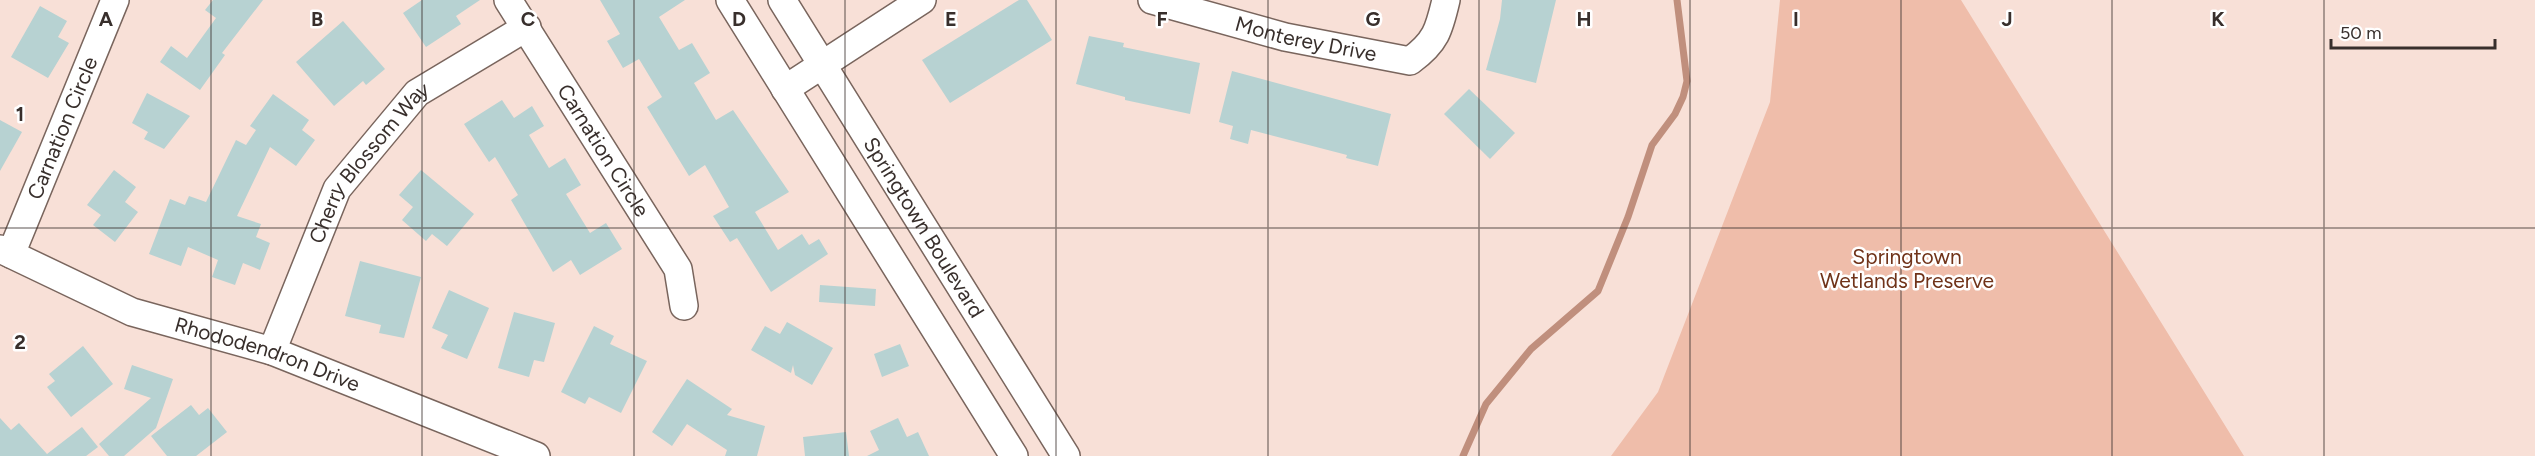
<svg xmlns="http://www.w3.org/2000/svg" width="2535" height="456" font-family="Figtree,sans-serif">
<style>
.green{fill:#efbdaa}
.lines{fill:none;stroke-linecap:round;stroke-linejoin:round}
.stream{stroke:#c08f7d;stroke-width:7}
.building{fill:#b7d2d2}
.minor-casing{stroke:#79655d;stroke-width:30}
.minor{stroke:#fff;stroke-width:27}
.grid{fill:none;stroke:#382f2c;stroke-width:1.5;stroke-opacity:0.55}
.labels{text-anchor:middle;stroke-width:5;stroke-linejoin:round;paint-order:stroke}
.street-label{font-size:21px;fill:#382f2c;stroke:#fff}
.park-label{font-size:21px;fill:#703319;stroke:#fff}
.grid-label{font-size:20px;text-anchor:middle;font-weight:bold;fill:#382f2c;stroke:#fff;stroke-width:5;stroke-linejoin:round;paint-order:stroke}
</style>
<rect width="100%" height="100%" fill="#f8e0d7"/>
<path class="green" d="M 1780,0 L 1961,0 L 2244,456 L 1611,456 L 1658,392 L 1770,102 Z"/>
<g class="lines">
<path class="stream" d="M 1463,456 L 1486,404 L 1531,349 L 1598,291 L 1628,217 L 1652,145 L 1675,114 L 1683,97 L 1687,81 L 1677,0"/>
</g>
<g class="building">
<path d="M 213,0 L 263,0 L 222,53 L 225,55 L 200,90 L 160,62 L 171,46 L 187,58 L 216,18 L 205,10 Z"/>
<path d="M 422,0 L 480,0 L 456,16 L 461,24 L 426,47 L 403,13 Z"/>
<path d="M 600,0 L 685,0 L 659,17 L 679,50 L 692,43 L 710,73 L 694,83 L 716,120 L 733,110 L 789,192 L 755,212 L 778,250 L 802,234 L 809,245 L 819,239 L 828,254 L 771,292 L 737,238 L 730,242 L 713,216 L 729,207 L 705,165 L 689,176 L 647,107 L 662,97 L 639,59 L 623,68 L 607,41 L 620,34 Z"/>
<path d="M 1019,0 L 1027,0 L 1052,40 L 950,103 L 922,60 Z"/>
<path d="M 1502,0 L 1556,0 L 1536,83 L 1486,70 L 1500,19 Z"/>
<path d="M 40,6 L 67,21 L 58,37 L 69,43 L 48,78 L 11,57 Z"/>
<path d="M 343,21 L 385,69 L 366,85 L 363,81 L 334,106 L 296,62 Z"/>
<path d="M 1089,36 L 1124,43 L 1123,47 L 1200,63 L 1190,114 L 1125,100 L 1125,97 L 1076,84 Z"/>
<path d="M 1232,71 L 1391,114 L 1378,166 L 1346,158 L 1347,155 L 1251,130 L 1248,144 L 1230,139 L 1233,126 L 1219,122 Z"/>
<path d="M 1469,89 L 1515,133 L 1490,159 L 1444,114 Z"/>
<path d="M 147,93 L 190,116 L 164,149 L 144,139 L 148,132 L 132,123 Z"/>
<path d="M 273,94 L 309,120 L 302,130 L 315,140 L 296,166 L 270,147 L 237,216 L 261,224 L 256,237 L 270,243 L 260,270 L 243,263 L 235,285 L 212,277 L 218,260 L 188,247 L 181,266 L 149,254 L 170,199 L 185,205 L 189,196 L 206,202 L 236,140 L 246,145 L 256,130 L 250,126 Z"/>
<path d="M 502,100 L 514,118 L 532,106 L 544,126 L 529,135 L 549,168 L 565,158 L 581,185 L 566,194 L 590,233 L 606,223 L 622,249 L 580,275 L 571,260 L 553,272 L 511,200 L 518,195 L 495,157 L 489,162 L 464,124 Z"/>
<path d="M 0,120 L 22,132 L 0,171 Z"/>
<path d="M 114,170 L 136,187 L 125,202 L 138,212 L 115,242 L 93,225 L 101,215 L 87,205 Z"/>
<path d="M 421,170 L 474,214 L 447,246 L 432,234 L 426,241 L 402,220 L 413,207 L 399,195 Z"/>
<path d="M 360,261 L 421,277 L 404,338 L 379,333 L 381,325 L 345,316 Z"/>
<path d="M 820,285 L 876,289 L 875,306 L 819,302 Z"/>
<path d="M 449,290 L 489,308 L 467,359 L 441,348 L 448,335 L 432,328 Z"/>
<path d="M 514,312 L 555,323 L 544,362 L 534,360 L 529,377 L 498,368 Z"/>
<path d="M 787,322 L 833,348 L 812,385 L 795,375 L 793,365 L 791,373 L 751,350 L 765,326 L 780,334 Z"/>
<path d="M 594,326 L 614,336 L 610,344 L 647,361 L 621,413 L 589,397 L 585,404 L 561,392 Z"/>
<path d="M 900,344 L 909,366 L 882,377 L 874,354 Z"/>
<path d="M 83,346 L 113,384 L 71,417 L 47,387 L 55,381 L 49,374 Z"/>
<path d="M 132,365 L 173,379 L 156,428 L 124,456 L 109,456 L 99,444 L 151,398 L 124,389 Z"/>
<path d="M 687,379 L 732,409 L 727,415 L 765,426 L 757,456 L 725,456 L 727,450 L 687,424 L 672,446 L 652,432 Z"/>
<path d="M 191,405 L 199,415 L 208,408 L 227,432 L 196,456 L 167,456 L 151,436 Z"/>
<path d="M 0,418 L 11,430 L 19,423 L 47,454 L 82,427 L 98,447 L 86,456 L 0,456 Z"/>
<path d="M 898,418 L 907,437 L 918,432 L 929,456 L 867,456 L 879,450 L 870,431 Z"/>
<path d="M 846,432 L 849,456 L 805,456 L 803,437 Z"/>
</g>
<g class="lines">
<g class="minor-casing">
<g id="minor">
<path id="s1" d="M 508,0 L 678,269 L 684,306"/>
<path d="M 730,0 L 1014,456"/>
<path id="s2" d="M 782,0 L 1066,456"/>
<path id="s3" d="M 1152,0 L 1285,37 L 1410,61 C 1436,42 1439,30 1446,0"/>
<path d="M 785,89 L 922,0"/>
<path id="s4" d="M 0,249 L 132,312 L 272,351 L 536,456"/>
<path id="s5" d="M 11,254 L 115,0"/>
<path id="s6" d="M 272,351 L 337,189 L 417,93 L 527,27"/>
</g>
</g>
<use href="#minor" class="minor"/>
</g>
<path class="grid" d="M 211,0 L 211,456M 422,0 L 422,456M 634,0 L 634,456M 845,0 L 845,456M 1056,0 L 1056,456M 1268,0 L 1268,456M 1479,0 L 1479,456M 1690,0 L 1690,456M 1901,0 L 1901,456M 2112,0 L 2112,456M 2324,0 L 2324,456M 0,228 L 2535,228"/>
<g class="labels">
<g class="street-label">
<text dy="7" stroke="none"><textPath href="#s3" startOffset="159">Monterey Drive</textPath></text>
<text dy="7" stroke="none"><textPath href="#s5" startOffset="136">Carnation Circle</textPath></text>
<text dy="7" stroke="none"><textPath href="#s1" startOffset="178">Carnation Circle</textPath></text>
<text dy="7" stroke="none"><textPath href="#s6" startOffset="214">Cherry Blossom Way</textPath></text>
<text dy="7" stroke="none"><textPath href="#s2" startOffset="268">Springtown Boulevard</textPath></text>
<text dy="7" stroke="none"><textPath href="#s4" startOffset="288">Rhododendron Drive</textPath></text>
</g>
<g class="park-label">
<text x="1907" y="264">Springtown<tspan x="1907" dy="24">Wetlands Preserve</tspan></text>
</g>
</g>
<g class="grid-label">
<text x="106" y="26">A</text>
<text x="317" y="26">B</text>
<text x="528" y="26">C</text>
<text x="739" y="26">D</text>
<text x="951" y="26">E</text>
<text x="1162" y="26">F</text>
<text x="1373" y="26">G</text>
<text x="1584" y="26">H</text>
<text x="1796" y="26">I</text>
<text x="2007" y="26">J</text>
<text x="2218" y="26">K</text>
<text x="20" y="121">1</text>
<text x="20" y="349">2</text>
</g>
<path d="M2331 39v9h164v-9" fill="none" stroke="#382f2c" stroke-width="3"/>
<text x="2340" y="39" font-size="18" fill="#382f2c" stroke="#ffffff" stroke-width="4.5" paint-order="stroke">50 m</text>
</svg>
